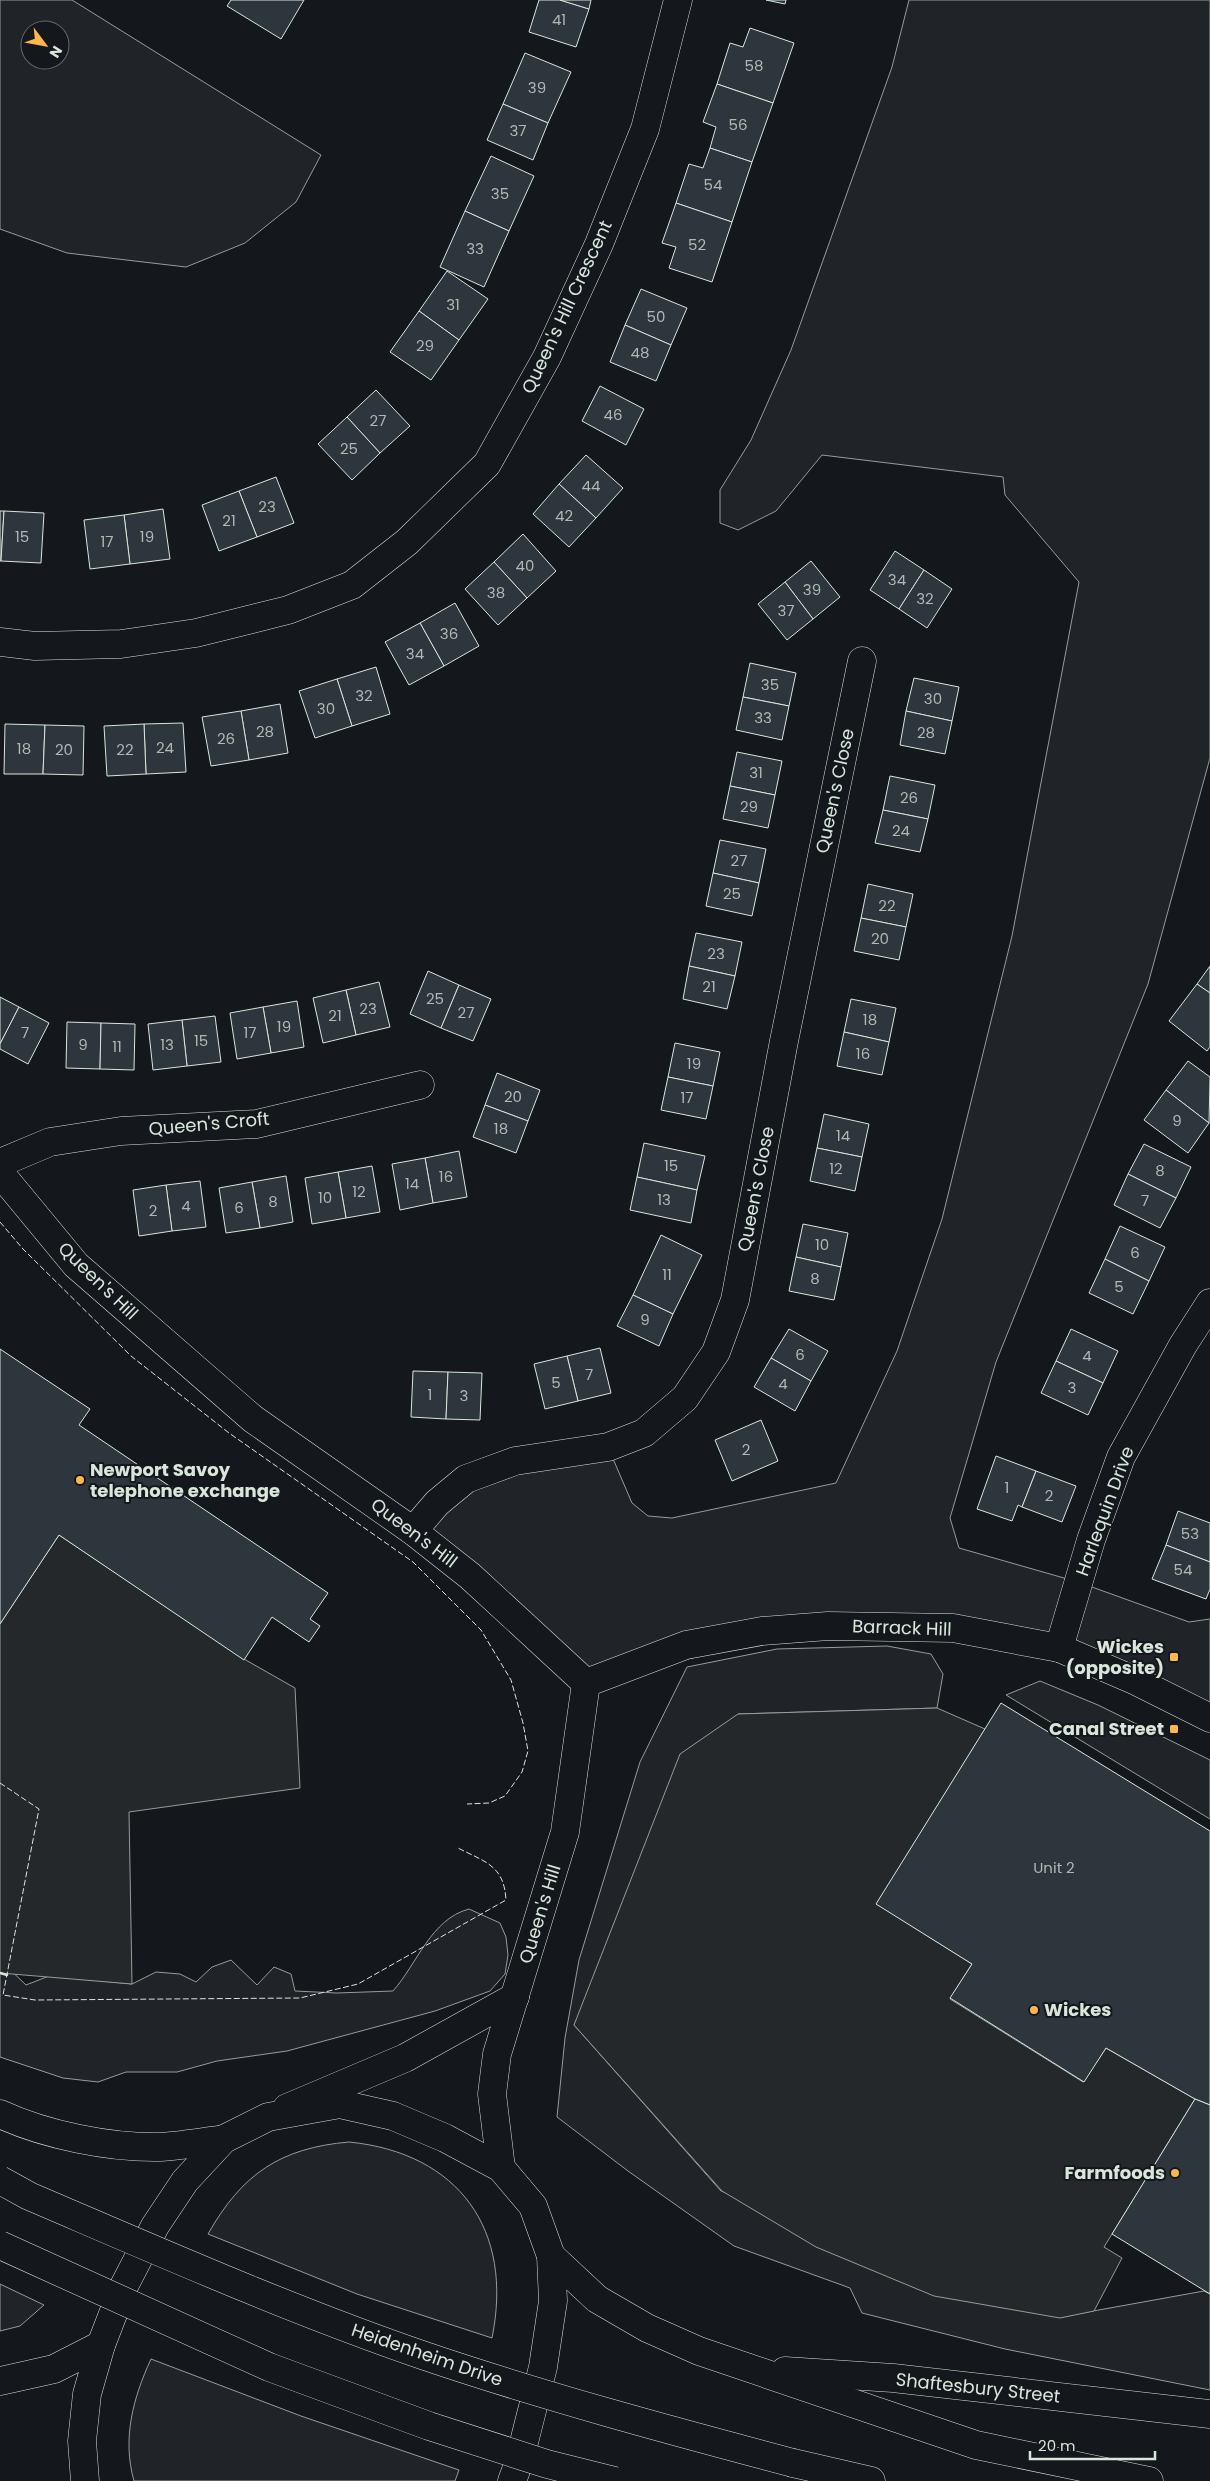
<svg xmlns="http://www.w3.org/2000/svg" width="1210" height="2481" font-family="Poppins,sans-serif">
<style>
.green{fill:#202428;stroke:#939e99;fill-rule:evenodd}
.parking{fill:#24282b;stroke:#939e99}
.building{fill:#2c363c;stroke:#d8e6dc}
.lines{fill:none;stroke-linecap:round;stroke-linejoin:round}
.street-casing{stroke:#d8e6dc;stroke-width:29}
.secondary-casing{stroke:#d8e6dc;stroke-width:29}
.primary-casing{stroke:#d8e6dc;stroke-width:29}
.street{stroke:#14181c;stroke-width:28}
.secondary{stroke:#14181c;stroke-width:28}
.primary{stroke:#14181c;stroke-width:28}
.primary-bridge-casing{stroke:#d8e6dc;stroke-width:29;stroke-linecap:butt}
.primary-bridge{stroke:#14181c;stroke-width:28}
.fence{stroke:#d8e6dc;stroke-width:1;stroke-dasharray:6 2.5;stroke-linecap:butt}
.wall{stroke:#d8e6dc;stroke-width:2.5}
.poi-dot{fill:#ffb74d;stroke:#14181c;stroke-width:2}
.labels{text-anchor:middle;stroke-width:4;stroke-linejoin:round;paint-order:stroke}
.number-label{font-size:15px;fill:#adbab4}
.street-label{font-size:18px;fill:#d8e6dc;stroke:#14181c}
.poi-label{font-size:18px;font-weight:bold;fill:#d8e6dc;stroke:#14181c;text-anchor:end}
</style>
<rect width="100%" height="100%" fill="#14181c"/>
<g class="green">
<path d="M 0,0 L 72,0 L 321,155 L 296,202 L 245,243 L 186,267 L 67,253 L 0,229 ZM 30,30 L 60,30 L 60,60 L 30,60 Z"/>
<path d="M 909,0 L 1210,0 L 1210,758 L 1148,984 L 996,1362 L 950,1518 L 959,1548 L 1078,1582 L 1189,1622 L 1210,1619 L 1210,1718 L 1059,1648 L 828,1626 L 586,1683 L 413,1531 L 466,1479 L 608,1447 L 632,1503 L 648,1516 L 672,1518 L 836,1483 L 897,1351 L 942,1219 L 1012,936 L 1079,582 L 1005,495 L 1003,477 L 822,455 L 776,511 L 738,530 L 720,523 L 720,490 L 751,440 L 791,350 L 892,67 Z"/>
<path d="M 887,1646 L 931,1654 L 943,1674 L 937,1708 L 738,1714 L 574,2025 L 721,2191 L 1060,2317 L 1204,2291 L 1210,2294 L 1210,2390 L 1005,2349 L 862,2313 L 850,2288 L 734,2246 L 628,2171 L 557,2117 L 565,2038 L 579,1960 L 640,1762 L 687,1667 L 777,1649 Z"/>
<path d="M 1040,1681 L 1098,1705 L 1210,1760 L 1210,1819 L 1006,1695 Z"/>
<path d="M 469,1909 L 500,1923 L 506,1937 L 508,1955 L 505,1974 L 490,1991 L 435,2011 L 287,2051 L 217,2061 L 177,2072 L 126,2072 L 98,2082 L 63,2078 L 0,2057 L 0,1960 L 26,1985 L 49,1976 L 132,1984 L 156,1972 L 180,1974 L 196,1982 L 212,1967 L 231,1960 L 257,1985 L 274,1967 L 291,1974 L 295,1991 L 337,1993 L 393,1991 C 417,1964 431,1919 469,1909 Z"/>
<path d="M 349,2142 C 459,2153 514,2230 492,2338 L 357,2294 L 208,2234 C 242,2174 280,2148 349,2142 Z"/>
<path d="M 0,2284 L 44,2305 L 20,2326 L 0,2331 Z"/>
<path d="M 151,2359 L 301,2416 L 459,2470 L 455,2481 L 134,2481 C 122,2439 133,2398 151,2359 Z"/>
</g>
<g class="parking">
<path d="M 59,1535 L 244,1659 L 295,1688 L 300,1788 L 129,1812 L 132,1984 L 0,1973 L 0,1624 Z"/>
<path d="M 937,1708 L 985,1729 L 877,1904 L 972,1964 L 950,1999 L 1083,2082 L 1106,2048 L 1195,2099 L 1104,2247 L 1122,2258 L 1094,2311 L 1060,2318 L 934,2296 L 816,2247 L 722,2191 L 574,2025 L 680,1754 L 738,1714 Z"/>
</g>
<g class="building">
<path d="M 231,0 L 304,0 L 281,39 L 227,6 Z"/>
<path d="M 539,0 L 560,0 L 589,9 L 576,47 L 529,32 Z"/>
<path d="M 560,0 L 591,0 L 589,9 Z"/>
<path d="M 766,0 L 786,0 L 785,4 Z"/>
<path d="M 750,28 L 794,43 L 773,103 L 717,84 L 730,43 L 743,47 Z"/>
<path d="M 525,53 L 571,72 L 548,123 L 503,104 Z"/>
<path d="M 717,84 L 773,103 L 752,162 L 710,148 L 716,127 L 703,122 Z"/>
<path d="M 503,104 L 548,123 L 533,160 L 487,140 Z"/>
<path d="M 710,148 L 752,162 L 732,222 L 676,203 L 689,164 L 703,168 Z"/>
<path d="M 491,156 L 534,176 L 509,231 L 465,211 Z"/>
<path d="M 676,203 L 732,222 L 712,282 L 669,268 L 676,247 L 662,243 Z"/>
<path d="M 465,211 L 509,231 L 484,287 L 440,267 Z"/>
<path d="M 447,271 L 488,299 L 459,340 L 419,311 Z"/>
<path d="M 641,289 L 687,308 L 671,345 L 625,325 Z"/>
<path d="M 419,311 L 459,340 L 431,380 L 390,352 Z"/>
<path d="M 625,325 L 671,345 L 656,381 L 610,362 Z"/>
<path d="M 600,386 L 644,409 L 626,445 L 582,421 Z"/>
<path d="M 376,390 L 410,426 L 380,453 L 347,417 Z"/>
<path d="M 347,417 L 380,453 L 352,480 L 318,444 Z"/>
<path d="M 586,455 L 623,488 L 596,518 L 559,484 Z"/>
<path d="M 276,477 L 294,523 L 257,537 L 239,491 Z"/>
<path d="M 559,484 L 596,518 L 569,547 L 533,514 Z"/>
<path d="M 239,491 L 257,537 L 219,551 L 202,505 Z"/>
<path d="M 163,509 L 170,559 L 130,564 L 124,515 Z"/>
<path d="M 0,511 L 4,511 L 1,561 L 0,561 Z"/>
<path d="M 4,511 L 44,513 L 41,563 L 1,561 Z"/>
<path d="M 124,515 L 130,564 L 90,569 L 84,520 Z"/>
<path d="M 523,534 L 556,571 L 527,598 L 494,562 Z"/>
<path d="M 895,551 L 924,570 L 899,609 L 870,590 Z"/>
<path d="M 811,561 L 840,597 L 813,619 L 785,582 Z"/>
<path d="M 494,562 L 527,598 L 498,625 L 465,589 Z"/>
<path d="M 924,570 L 952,589 L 927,628 L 899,609 Z"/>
<path d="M 785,582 L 813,619 L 787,640 L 758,604 Z"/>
<path d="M 455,603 L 479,646 L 444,666 L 420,623 Z"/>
<path d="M 420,623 L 444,666 L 409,685 L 385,642 Z"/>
<path d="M 750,663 L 796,673 L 789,706 L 743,697 Z"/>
<path d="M 376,667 L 390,714 L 352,726 L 337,679 Z"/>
<path d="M 914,678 L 959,687 L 952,721 L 906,711 Z"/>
<path d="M 337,679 L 352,726 L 315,738 L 299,691 Z"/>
<path d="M 743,697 L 789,706 L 782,740 L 736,730 Z"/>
<path d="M 280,704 L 288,753 L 249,760 L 241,711 Z"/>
<path d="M 241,711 L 249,760 L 211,766 L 202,717 Z"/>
<path d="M 906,711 L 952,721 L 945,754 L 900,745 Z"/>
<path d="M 183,723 L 186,772 L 146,774 L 144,724 Z"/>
<path d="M 5,724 L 45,725 L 43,774 L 4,774 Z"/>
<path d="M 144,724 L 146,774 L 107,776 L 104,726 Z"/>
<path d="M 45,725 L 84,726 L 83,775 L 43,774 Z"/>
<path d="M 737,752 L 782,761 L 775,795 L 730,786 Z"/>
<path d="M 890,776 L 935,785 L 928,819 L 883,810 Z"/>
<path d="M 730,786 L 775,795 L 768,828 L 723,819 Z"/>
<path d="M 883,810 L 928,819 L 920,852 L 875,843 Z"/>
<path d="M 720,840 L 766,849 L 759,883 L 713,873 Z"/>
<path d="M 713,873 L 759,883 L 752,916 L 706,906 Z"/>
<path d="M 868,884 L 913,894 L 906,927 L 861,918 Z"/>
<path d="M 861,918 L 906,927 L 899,960 L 854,951 Z"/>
<path d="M 696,933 L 742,942 L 735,976 L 689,966 Z"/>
<path d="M 689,966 L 735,976 L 727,1009 L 683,999 Z"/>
<path d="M 1210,966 L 1210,993 L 1197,984 Z"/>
<path d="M 428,971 L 459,985 L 441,1028 L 410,1014 Z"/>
<path d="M 379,982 L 390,1027 L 356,1035 L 346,990 Z"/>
<path d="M 1197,984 L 1210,993 L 1210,1047 L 1207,1051 L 1169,1021 Z"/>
<path d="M 459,985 L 491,999 L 473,1041 L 441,1028 Z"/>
<path d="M 346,990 L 356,1035 L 323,1043 L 313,998 Z"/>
<path d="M 0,997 L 19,1007 L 0,1044 Z"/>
<path d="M 851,999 L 896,1008 L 889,1042 L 844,1032 Z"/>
<path d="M 297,1001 L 304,1047 L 271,1053 L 263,1007 Z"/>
<path d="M 19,1007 L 49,1023 L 28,1064 L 0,1049 L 0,1044 Z"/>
<path d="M 263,1007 L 271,1053 L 237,1059 L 230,1013 Z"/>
<path d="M 215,1016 L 221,1062 L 187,1066 L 182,1020 Z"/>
<path d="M 182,1020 L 187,1066 L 153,1070 L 148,1024 Z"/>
<path d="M 67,1022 L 101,1023 L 100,1069 L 66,1068 Z"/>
<path d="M 101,1023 L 135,1024 L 134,1070 L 100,1069 Z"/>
<path d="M 844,1032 L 889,1042 L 882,1075 L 837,1066 Z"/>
<path d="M 675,1043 L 720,1052 L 713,1086 L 668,1077 Z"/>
<path d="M 1188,1061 L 1210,1077 L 1209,1123 L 1166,1090 Z"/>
<path d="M 497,1073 L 540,1090 L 528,1121 L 485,1105 Z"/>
<path d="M 668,1077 L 713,1086 L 706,1119 L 661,1110 Z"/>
<path d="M 1166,1090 L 1209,1123 L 1188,1153 L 1144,1120 Z"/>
<path d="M 485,1105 L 528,1121 L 516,1153 L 473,1137 Z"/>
<path d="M 824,1114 L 869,1124 L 862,1157 L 817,1148 Z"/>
<path d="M 644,1143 L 705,1156 L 697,1190 L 637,1177 Z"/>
<path d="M 1144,1144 L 1191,1167 L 1176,1198 L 1128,1174 Z"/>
<path d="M 817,1148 L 862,1157 L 855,1191 L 810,1181 Z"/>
<path d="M 459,1151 L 467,1197 L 433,1203 L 425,1158 Z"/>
<path d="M 425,1158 L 433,1203 L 400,1210 L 392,1164 Z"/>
<path d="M 372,1166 L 380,1212 L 346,1218 L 338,1172 Z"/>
<path d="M 338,1172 L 346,1218 L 312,1224 L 305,1178 Z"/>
<path d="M 1128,1174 L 1176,1198 L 1160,1228 L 1114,1205 Z"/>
<path d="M 286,1176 L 293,1222 L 260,1228 L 252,1182 Z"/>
<path d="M 637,1177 L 697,1190 L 691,1223 L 630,1210 Z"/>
<path d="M 200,1181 L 206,1227 L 172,1231 L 166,1185 Z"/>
<path d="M 252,1182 L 260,1228 L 226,1233 L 219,1188 Z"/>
<path d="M 166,1185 L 172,1231 L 139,1236 L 133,1190 Z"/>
<path d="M 803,1224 L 848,1233 L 841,1267 L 796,1257 Z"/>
<path d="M 1120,1226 L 1165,1247 L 1149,1281 L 1105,1259 Z"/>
<path d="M 661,1235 L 702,1255 L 673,1314 L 633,1295 Z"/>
<path d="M 796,1257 L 841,1267 L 834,1300 L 789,1291 Z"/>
<path d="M 1105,1259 L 1149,1281 L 1133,1314 L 1089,1293 Z"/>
<path d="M 633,1295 L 673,1314 L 659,1346 L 617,1326 Z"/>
<path d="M 789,1329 L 828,1351 L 811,1381 L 771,1358 Z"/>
<path d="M 1071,1329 L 1118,1351 L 1103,1383 L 1056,1361 Z"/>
<path d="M 600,1348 L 611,1393 L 578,1401 L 567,1356 Z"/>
<path d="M 0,1349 L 90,1409 L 79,1425 L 328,1593 L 310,1619 L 320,1626 L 309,1642 L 272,1617 L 244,1660 L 59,1535 L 0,1624 Z"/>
<path d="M 567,1356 L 578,1401 L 545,1409 L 534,1364 Z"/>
<path d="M 771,1358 L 811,1381 L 795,1411 L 754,1387 Z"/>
<path d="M 1056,1361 L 1103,1383 L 1088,1415 L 1041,1393 Z"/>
<path d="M 413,1371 L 448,1372 L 446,1419 L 411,1417 Z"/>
<path d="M 448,1372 L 482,1373 L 480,1420 L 446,1419 Z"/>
<path d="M 761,1420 L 778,1461 L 732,1481 L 715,1440 Z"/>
<path d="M 996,1456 L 1036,1471 L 1022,1507 L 1018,1505 L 1012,1521 L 977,1509 Z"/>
<path d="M 1036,1471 L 1076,1486 L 1062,1522 L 1022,1507 Z"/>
<path d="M 1178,1511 L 1210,1523 L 1210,1562 L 1166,1545 Z"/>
<path d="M 1166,1545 L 1210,1562 L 1210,1589 L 1206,1599 L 1152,1579 Z"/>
<path d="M 1001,1703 L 1210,1831 L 1210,2105 L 1195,2099 L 1106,2048 L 1084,2082 L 950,1998 L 972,1964 L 876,1904 Z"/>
<path d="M 1195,2099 L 1210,2105 L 1210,2294 L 1112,2234 Z"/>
</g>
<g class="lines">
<g class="street-casing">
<g id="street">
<path d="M 0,642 L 35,646 L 121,644 L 196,633 L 288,610 L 352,585 L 407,542 L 487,464 L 547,357 L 599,244 L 645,129 L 678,0"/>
<path d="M 0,1163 L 50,1142 L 121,1131 L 257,1124 L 420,1085"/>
<path d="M 413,1531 L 437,1503 L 466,1479 L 515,1461 L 608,1447 L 644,1433 L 685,1398 L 716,1352 L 735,1300 L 784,1041 L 862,661"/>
<path d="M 1059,1648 L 1091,1540 L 1121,1457 L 1183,1345 L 1210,1303"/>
</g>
</g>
<g class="secondary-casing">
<g id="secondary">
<path d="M 0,1173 L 76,1265 L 253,1419 L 413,1531 L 470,1576 L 586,1683 L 565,1832 L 497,2054 L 492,2094 L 501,2168"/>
<path d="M 586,1683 L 686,1645 L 762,1631 L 828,1626 L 953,1628 L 1059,1648 L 1136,1681 L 1210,1718"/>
<path d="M 287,2108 L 405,2058 L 515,1997"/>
<path d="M 0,2381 L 54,2369 L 101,2345"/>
</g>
</g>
<g class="primary-casing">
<g id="primary">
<path d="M 0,2114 C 45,2135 110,2148 160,2147 C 181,2146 203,2142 224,2139"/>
<path d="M 551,2256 L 597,2299 L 647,2328 L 699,2351 L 976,2445 L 1149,2481"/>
<path d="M 785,2371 L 893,2378 L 1210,2414"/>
<path d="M 793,2463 L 871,2481"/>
<path d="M 85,2481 L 82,2441 L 87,2394 L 101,2345 L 123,2288 L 155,2226 L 185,2181 L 224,2139 L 268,2117 L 340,2104 L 393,2116 L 445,2138 L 501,2168 L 533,2206 L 551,2256 L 553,2301 L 543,2367 L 519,2462 L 512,2481"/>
</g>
</g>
<use href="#street" class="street"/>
<use href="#secondary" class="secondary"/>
<use href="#primary" class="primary"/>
<g class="primary-bridge-casing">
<g id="primary-bridge">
<path d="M 0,2180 L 29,2196 C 160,2252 291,2310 425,2356 C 546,2397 669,2430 793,2463"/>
<path d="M 0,2245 L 269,2367 L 429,2426 L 547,2464 L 615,2481"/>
</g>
</g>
<use href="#primary-bridge" class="primary-bridge"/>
<g class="fence">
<path d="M 0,1222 L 23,1249 L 131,1356 L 229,1433 L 413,1562 L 481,1630 L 511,1680 L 523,1723 L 528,1751 L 522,1772 L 505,1796 L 489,1803 L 467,1804"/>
<path d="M 0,1783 L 39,1809 L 3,1995 L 35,2000 L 300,1998 L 358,1984 L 506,1900 C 504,1865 485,1862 458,1848"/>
</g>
<path class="wall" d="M 0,1973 L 7,1975"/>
</g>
<g class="poi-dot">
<circle cx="80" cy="1480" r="5"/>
<rect x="1169" y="1652" width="10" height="10" rx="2.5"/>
<rect x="1169" y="1724" width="10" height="10" rx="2.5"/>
<circle cx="1034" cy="2010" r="5"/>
<circle cx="1175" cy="2173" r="5"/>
</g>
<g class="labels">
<g class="number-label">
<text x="559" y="25">41</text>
<text x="754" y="71">58</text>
<text x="537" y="93">39</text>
<text x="738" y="130">56</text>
<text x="518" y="136">37</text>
<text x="713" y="190">54</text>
<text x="500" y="199">35</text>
<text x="697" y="250">52</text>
<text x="475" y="254">33</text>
<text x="453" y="310">31</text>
<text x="656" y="322">50</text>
<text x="425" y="351">29</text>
<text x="640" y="358">48</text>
<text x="613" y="420">46</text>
<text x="378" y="426">27</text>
<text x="349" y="454">25</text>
<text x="591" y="491">44</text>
<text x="267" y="512">23</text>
<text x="564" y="521">42</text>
<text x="229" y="526">21</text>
<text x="22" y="542">15</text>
<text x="147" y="542">19</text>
<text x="107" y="547">17</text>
<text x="525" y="571">40</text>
<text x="897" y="585">34</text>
<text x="812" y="595">39</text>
<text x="496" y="598">38</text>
<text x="925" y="604">32</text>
<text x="786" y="616">37</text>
<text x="449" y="639">36</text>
<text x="415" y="659">34</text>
<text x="770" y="690">35</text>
<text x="364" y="701">32</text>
<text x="933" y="704">30</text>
<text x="326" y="714">30</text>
<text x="763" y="723">33</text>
<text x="265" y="737">28</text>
<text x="926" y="738">28</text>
<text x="226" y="744">26</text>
<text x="165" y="753">24</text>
<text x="24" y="754">18</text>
<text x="64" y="755">20</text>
<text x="125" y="755">22</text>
<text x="756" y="778">31</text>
<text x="909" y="803">26</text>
<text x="749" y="812">29</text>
<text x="901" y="836">24</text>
<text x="739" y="866">27</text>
<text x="732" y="899">25</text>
<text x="887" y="911">22</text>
<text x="880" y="944">20</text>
<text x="716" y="959">23</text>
<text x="709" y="992">21</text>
<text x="435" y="1004">25</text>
<text x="368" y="1014">23</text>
<text x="466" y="1018">27</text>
<text x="335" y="1021">21</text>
<text x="870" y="1025">18</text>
<text x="284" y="1032">19</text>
<text x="25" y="1038">7</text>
<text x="250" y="1038">17</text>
<text x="201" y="1046">15</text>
<text x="83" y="1050">9</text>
<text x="167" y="1050">13</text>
<text x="117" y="1052">11</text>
<text x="863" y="1059">16</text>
<text x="694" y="1069">19</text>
<text x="513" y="1102">20</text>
<text x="687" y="1103">17</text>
<text x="1177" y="1126">9</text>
<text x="501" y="1134">18</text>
<text x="843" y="1141">14</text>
<text x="671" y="1171">15</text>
<text x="836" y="1174">12</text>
<text x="1160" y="1176">8</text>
<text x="446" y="1182">16</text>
<text x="412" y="1189">14</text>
<text x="359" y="1197">12</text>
<text x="325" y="1203">10</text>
<text x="664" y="1205">13</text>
<text x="1145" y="1206">7</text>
<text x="273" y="1207">8</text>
<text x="186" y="1211">4</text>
<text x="239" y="1213">6</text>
<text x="153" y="1216">2</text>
<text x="822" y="1250">10</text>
<text x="1135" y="1258">6</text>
<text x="667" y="1280">11</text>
<text x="815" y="1284">8</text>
<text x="1119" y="1292">5</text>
<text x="645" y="1325">9</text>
<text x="800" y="1360">6</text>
<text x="1087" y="1361">4</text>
<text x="589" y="1380">7</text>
<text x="556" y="1388">5</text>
<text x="783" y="1389">4</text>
<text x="1072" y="1393">3</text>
<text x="430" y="1400">1</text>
<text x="464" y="1401">3</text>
<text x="746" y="1455">2</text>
<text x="1007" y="1493">1</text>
<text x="1049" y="1501">2</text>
<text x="1190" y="1539">53</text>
<text x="1183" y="1575">54</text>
<text x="1054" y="1873">Unit 2</text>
</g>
<g class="street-label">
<text transform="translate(567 307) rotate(-65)" y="6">Queen's Hill Crescent</text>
<text transform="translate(835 791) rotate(-78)" y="6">Queen's Close</text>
<text transform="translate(209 1124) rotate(-5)" y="6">Queen's Croft</text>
<text transform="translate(756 1189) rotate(-79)" y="6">Queen's Close</text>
<text transform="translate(98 1281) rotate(44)" y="6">Queen's Hill</text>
<text transform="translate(1105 1511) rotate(-70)" y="6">Harlequin Drive</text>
<text transform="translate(414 1533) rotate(37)" y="6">Queen's Hill</text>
<text transform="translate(902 1628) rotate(2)" y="6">Barrack Hill</text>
<text transform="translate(540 1914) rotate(-73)" y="6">Queen's Hill</text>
<text transform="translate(427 2355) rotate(19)" y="6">Heidenheim Drive</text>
<text transform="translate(978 2388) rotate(6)" y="6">Shaftesbury Street</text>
</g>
<g class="poi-label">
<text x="90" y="1476" text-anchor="start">Newport Savoy<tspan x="90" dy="21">telephone exchange</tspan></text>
<text x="1164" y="1653">Wickes<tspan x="1164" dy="21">(opposite)</tspan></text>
<text x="1164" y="1735">Canal Street</text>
<text x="1044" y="2016" text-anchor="start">Wickes</text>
<text x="1165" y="2179">Farmfoods</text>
</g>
</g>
<g transform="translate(45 45) rotate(122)"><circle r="24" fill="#14181c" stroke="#626a69"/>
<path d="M0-4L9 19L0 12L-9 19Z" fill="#ffb74d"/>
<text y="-8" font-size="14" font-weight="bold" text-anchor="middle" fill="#d8e6dc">N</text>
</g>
<path d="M1030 2451v8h125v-8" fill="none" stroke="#d8e6dc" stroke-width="2.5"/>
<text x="1038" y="2451" font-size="15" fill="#d8e6dc" stroke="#14181c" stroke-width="4" paint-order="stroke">20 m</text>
</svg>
